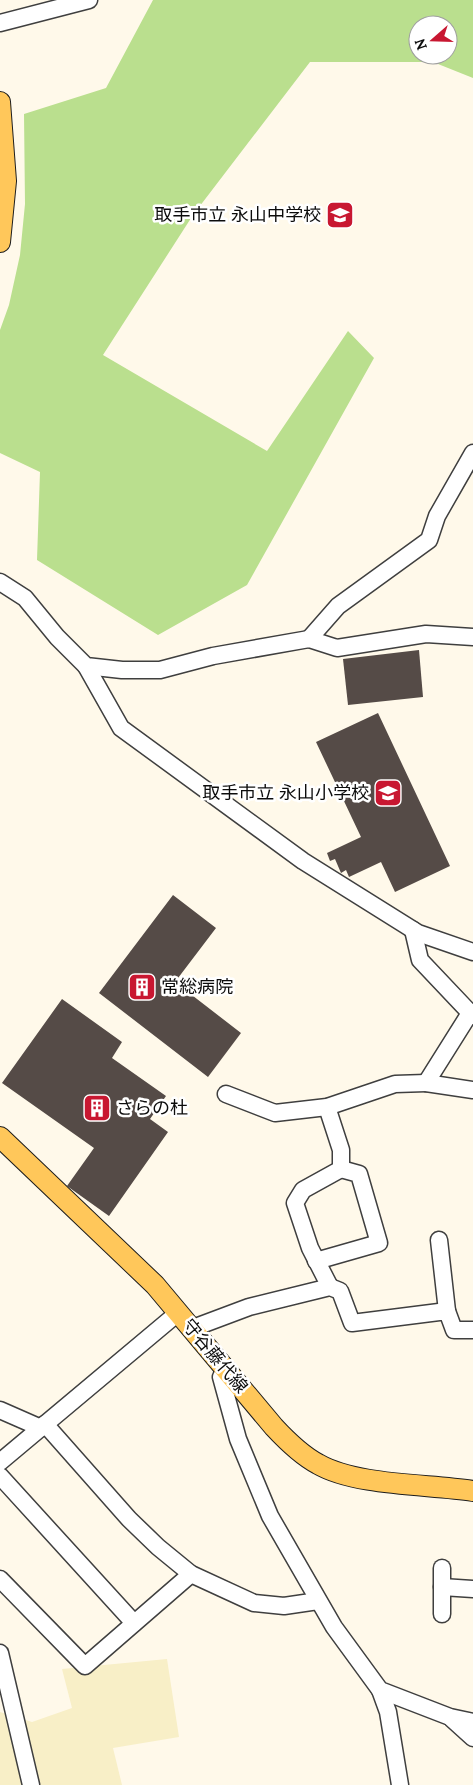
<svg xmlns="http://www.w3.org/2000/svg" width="473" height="1785" font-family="Lora,'Noto Sans JP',serif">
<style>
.farmland{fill:#f8efc7}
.forest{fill:#badf8e;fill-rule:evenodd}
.building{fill:#554b47}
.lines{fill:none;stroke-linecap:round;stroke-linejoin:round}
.minor-casing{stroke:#3f3f3f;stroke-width:19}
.major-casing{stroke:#1d1d1d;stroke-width:22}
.minor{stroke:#fff;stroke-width:16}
.major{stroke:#ffc75a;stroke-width:20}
.labels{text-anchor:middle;stroke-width:5;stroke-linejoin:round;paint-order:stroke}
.poi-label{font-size:18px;fill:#0c0c0c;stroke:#fff;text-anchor:end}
.street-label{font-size:18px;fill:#0c0c0c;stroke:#fff}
</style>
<rect width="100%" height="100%" fill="#fff9ea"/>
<path class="farmland" d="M 167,1659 L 179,1737 L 113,1748 L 122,1785 L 0,1785 L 0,1712 L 32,1722 L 72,1708 L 62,1669 Z"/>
<path class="forest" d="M 153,0 L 473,0 L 473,78 L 433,62 L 310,62 L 193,215 L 103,355 L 267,451 L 348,331 L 374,358 L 247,585 L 158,635 L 37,560 L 40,472 L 0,453 L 0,330 L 9,305 L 20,255 L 25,204 L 24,114 L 106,88 ZM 418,25 L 448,25 L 448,55 L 418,55 Z"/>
<g class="building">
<path d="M 419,650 L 423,697 L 348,705 L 343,659 Z"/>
<path d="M 378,713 L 450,866 L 395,892 L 381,862 L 349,877 L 346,870 L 341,873 L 335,859 L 330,861 L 327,853 L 361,837 L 316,742 Z"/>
<path d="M 173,895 L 216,928 L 175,982 L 241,1033 L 208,1077 L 99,993 Z"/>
<path d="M 62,999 L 122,1042 L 112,1058 L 166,1096 L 150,1119 L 168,1132 L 109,1216 L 67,1186 L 94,1148 L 2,1083 Z"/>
</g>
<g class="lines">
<g class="minor-casing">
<g id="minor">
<path d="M 0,23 L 89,0"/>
<path d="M 0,582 L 25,598 L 57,637 L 86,666 L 122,670 L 160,670 L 213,656 L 309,639 L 337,648 L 426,634 L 473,637"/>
<path d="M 309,639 L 338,606 L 429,540 L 437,516 L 473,453"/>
<path d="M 86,666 L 121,728 L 303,861 L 418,933 L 473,952"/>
<path d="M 413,930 L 420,960 L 473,1016"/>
<path d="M 470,1013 L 426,1083 L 473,1090"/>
<path d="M 226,1094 L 275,1113 L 327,1107 L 395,1084 L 426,1083"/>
<path d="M 327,1107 L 341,1150 L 341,1169 L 303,1190 L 295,1203 L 310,1248 L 330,1287"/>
<path d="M 439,1240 L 447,1311"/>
<path d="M 316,1261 L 379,1243 L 359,1174 L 341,1169"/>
<path d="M 193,1328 L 249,1307 L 330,1287 L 340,1291 L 352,1323 L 447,1311 L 454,1330 L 473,1330"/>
<path d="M 226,1368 L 221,1377 L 238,1439 L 270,1516 L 334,1627 L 380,1690 L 450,1717 L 473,1722"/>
<path d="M 0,1410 L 41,1428"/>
<path d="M 45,1424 L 129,1519 L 158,1547 L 191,1574 L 254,1603 L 284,1606 L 318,1601"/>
<path d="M 0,1462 L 179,1312"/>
<path d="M 0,1476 L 134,1623"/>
<path d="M 0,1579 L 85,1666 L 191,1574"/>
<path d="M 442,1587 L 473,1589"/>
<path d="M 442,1614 L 442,1568"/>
<path d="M 0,1653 L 31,1785"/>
<path d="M 380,1690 L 388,1712 L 400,1785"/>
<path d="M 452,1719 L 473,1738"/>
</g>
</g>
<g class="major-casing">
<g id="major">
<path d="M 0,102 L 6,181 L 0,242"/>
<path d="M 0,1137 L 155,1285 L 274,1427 C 287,1441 301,1455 318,1464 C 356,1486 429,1484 473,1491"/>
</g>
</g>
<use href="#minor" class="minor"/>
<use href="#major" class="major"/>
</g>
<defs>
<g id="school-square" transform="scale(1.4375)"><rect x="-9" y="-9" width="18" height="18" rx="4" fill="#c81731" stroke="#fff"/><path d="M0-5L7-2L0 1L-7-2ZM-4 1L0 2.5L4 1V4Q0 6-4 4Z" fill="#fff"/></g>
<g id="building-square" transform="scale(1.4375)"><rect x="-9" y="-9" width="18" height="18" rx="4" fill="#c81731" stroke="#fff"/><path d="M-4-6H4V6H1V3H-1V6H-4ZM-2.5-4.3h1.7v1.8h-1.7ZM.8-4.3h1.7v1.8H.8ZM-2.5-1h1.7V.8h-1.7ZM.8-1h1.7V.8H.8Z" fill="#fff"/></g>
</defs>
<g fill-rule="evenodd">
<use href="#school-square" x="340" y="215"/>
<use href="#school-square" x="388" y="793"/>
<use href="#building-square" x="142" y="987"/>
<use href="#building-square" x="97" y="1108"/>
</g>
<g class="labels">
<g class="poi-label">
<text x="321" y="221">取手市立 永山中学校</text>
<text x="369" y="799">取手市立 永山小学校</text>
<text x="161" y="993" text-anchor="start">常総病院</text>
<text x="116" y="1114" text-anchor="start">さらの杜</text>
</g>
<g class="street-label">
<text transform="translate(215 1356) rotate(50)" y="6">守谷藤代線</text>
</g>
</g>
<g transform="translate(433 40) rotate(250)"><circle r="24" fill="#ffffff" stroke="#9e9e9e"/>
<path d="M0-4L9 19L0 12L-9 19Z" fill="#c81731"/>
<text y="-8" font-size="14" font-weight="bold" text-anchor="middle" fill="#0c0c0c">N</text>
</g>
</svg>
